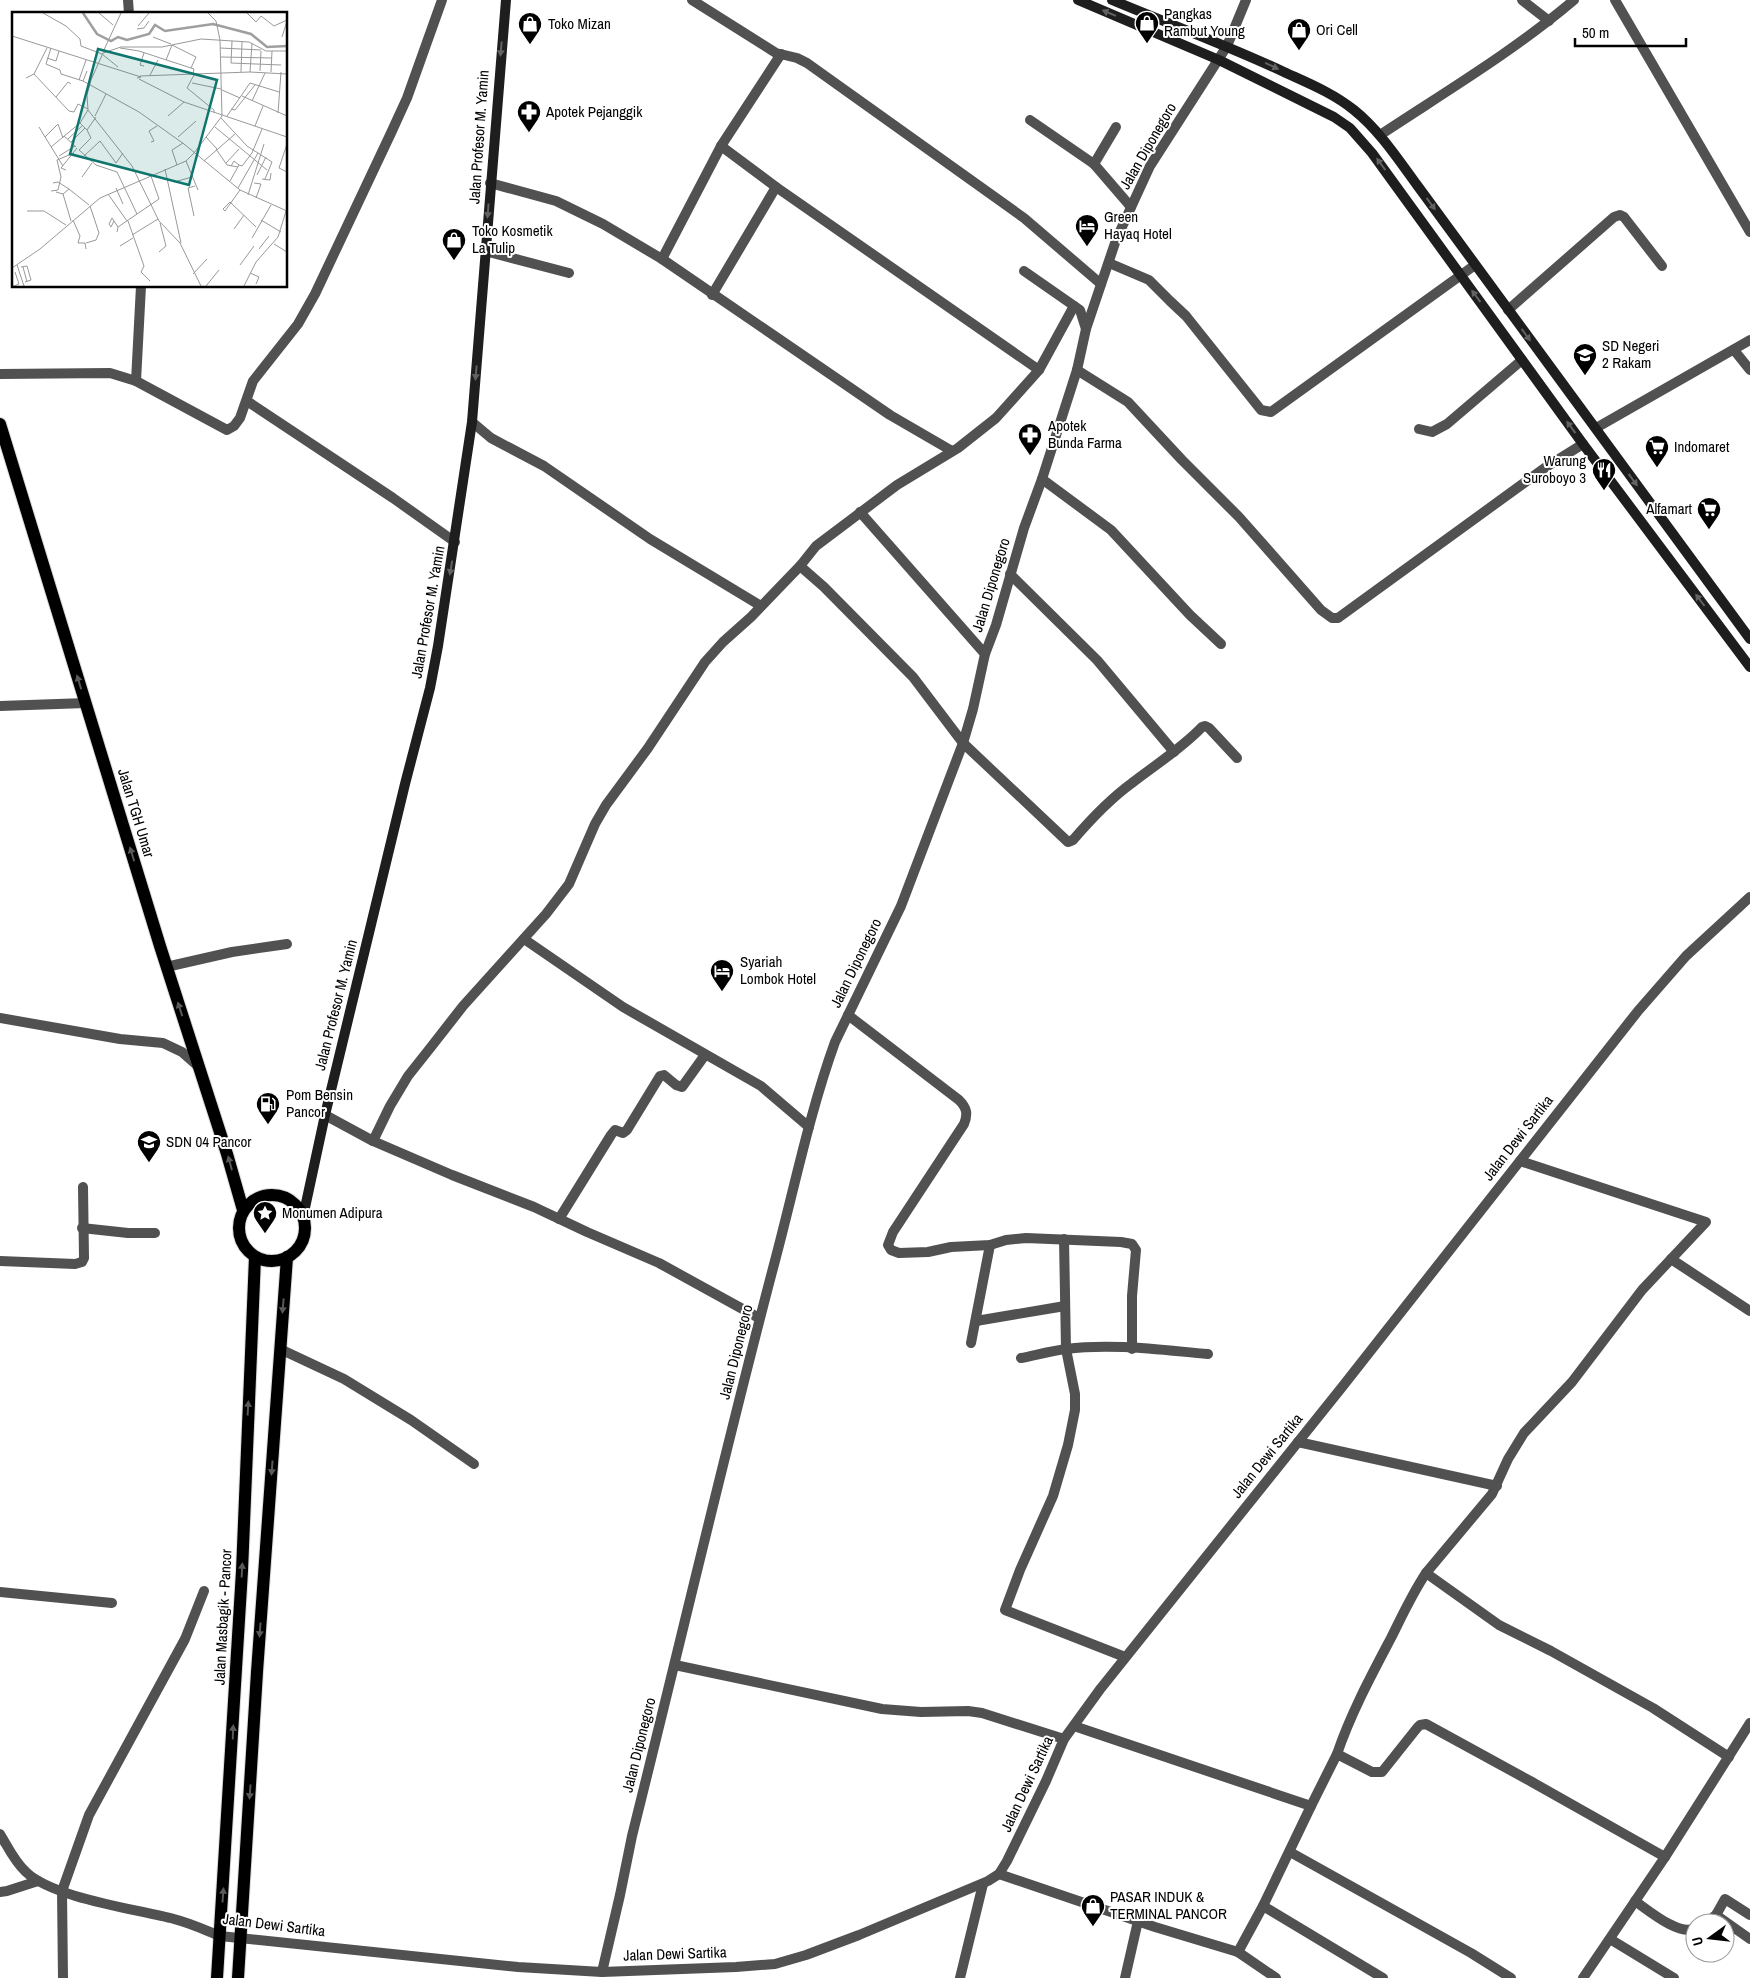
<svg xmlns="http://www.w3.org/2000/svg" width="1750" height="1978" font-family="'Archivo Narrow',sans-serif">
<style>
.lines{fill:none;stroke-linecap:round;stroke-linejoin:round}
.primary-casing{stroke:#dbdbdb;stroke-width:14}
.pedestrian{stroke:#515151;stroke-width:10}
.minor{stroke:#515151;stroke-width:10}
.tertiary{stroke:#515151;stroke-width:10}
.secondary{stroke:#1e1e1e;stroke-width:10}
.primary{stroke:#000;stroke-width:12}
.oneway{fill:#626262}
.oneway2{fill:#595959}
.labels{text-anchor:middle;stroke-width:4;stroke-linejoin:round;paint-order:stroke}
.poi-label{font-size:15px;fill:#000;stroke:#fff;text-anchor:start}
.street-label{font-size:15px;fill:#000;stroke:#fff}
.inset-river{fill:none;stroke:#9f9f9f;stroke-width:2.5}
.inset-road{fill:none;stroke:#999;stroke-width:1}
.view{fill:#0f766e;fill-opacity:0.15;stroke:#0f766e;stroke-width:2.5}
.inset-edge{fill:none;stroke:#000;stroke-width:2.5}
</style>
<rect width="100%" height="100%" fill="#fff"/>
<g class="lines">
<g class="primary-casing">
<g id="primary">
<path d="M 0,424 L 160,946 L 227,1154 L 243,1210"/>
<circle cx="272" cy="1228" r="33"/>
<path d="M 217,1978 L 242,1571 L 255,1257"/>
<path d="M 238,1978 L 257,1672 L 287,1257"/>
</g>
</g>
<g class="pedestrian">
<path d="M 692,0 L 776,53 L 797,58 L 807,63 L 1024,218 L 1101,284"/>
<path d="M 490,183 L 556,201 L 603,224 L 662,259 L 890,415 L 952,451"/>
<path d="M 662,259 L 721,146 L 781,54"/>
<path d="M 1077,370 L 1128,402 L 1182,460 L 1239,517 L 1321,610 L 1332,618 L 1338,618 L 1546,467 L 1583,444"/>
<path d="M 247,401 L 393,498 L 455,542"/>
<path d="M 860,512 L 985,654"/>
<path d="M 800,566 L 824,587 L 913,677 L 963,743"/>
<path d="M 524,939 L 623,1007 L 761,1086 L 809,1127"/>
<path d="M 848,1015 L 959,1100 C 967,1108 968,1114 964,1124 L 893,1232 L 888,1245 L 891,1250 L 899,1253 L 928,1252 L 951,1247 L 990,1245 L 1006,1240 L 1026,1238 L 1121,1242 L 1132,1244 L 1136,1250 L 1132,1296 L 1132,1349"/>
<path d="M 325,1115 L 373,1141 L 452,1175 L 534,1207 L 587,1232 L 659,1263 L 759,1318"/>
<path d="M 373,1141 L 390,1106 L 408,1076 L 431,1047 L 463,1006 L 546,914 L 569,884 L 595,824 L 606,805 L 648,748 L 705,662 L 723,642 L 751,617 L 800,566 L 816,546 L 897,485 L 958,448 L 996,418 L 1039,370 L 1074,306"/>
<path d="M 559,1219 L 611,1135 L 615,1130 L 623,1133 L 627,1130 L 660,1076 L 664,1075 L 676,1085 L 682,1087 L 705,1055"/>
<path d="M 1064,1239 L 1066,1349 L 1075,1394 L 1075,1410 L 1068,1445 L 1053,1496 L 1020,1570 L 1005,1610 L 1125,1657"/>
<path d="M 976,1321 L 1065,1306"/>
<path d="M 971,1343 L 990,1245"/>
<path d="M 1021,1358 C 1036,1355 1051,1351 1066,1349 C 1112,1343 1161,1350 1208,1354"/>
</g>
<g class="minor">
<path d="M 128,0 L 129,14"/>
<path d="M 1522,0 L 1549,21"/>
<path d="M 1615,0 L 1750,232"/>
<path d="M 1030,120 L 1094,164 L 1131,207"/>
<path d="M 1380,135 C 1445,92 1514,51 1574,0"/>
<path d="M 721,146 L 776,187 L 1039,370"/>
<path d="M 1094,164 L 1116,127"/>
<path d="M 485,251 L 569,273"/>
<path d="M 1109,263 L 1149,280 L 1170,301 L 1186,316 L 1261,410 L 1271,412 L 1475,265"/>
<path d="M 1024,271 L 1080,310 L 1086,329"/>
<path d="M 712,295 L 776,187"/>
<path d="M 1508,310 L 1614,217 L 1620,215 L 1624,217 L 1662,266"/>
<path d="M 1734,350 L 1750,370"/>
<path d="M 0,374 L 110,373 L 136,381 L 227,430 L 234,426 L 240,418 L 253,381 L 298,324 L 315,294 L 391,133 L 407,98 L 442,0"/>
<path d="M 136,381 L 141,286"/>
<path d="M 472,422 L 491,438 L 544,466 L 650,539 L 761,606"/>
<path d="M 1596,428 L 1750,340"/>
<path d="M 1419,429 L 1432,432 L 1447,424 L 1522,360"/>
<path d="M 1042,479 L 1111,530 L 1190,615 L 1221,644"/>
<path d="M 1010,574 L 1097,660 L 1174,752"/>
<path d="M 0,706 L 86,703"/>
<path d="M 963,743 L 1068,842 L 1073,840 C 1091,819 1110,799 1132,783 C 1155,765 1181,749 1202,727 L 1205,726 L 1209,728 L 1237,758"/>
<path d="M 166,967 L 232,952 L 287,944"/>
<path d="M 0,1018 L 120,1039 L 163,1043 L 182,1052 L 199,1067"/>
<path d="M 1520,1161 L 1706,1222 L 1642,1290 L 1572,1382 L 1524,1433 L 1508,1459 L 1492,1494 L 1426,1573 L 1499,1625 L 1551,1651 L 1653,1708 L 1729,1757"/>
<path d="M 82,1228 L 128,1233 L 155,1233"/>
<path d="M 1671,1259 L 1750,1311"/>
<path d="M 0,1261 L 75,1264 L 82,1262 L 84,1258 L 83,1187"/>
<path d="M 280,1349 L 344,1379 L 411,1420 L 474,1464"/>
<path d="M 1298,1442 L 1497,1486"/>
<path d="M 0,1592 L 112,1603"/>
<path d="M 675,1665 L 882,1709 L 921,1712 L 968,1711 L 982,1713 L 1064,1739"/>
<path d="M 1074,1726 L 1311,1806 L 1337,1754 L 1372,1772 L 1382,1772 L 1417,1728 L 1420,1725 L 1426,1724 L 1532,1782 L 1665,1857 L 1750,1723"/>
<path d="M 1337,1754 C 1351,1713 1371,1676 1391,1638 C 1402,1616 1412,1594 1426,1573"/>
<path d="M 1290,1852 L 1471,1953 L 1511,1978"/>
<path d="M 999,1874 L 1155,1927 L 1238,1952 L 1263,1906 L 1311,1806"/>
<path d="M 0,1892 L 7,1891 L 38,1881"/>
<path d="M 1635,1901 C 1648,1910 1680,1937 1695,1928"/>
<path d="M 1263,1906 L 1383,1978"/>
<path d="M 1716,1915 L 1750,1939"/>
<path d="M 1706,1923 L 1716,1915 L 1725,1899 L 1750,1915"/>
<path d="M 1610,1939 L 1674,1978"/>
<path d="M 1238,1952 L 1276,1978"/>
<path d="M 63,1978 L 62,1891 L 89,1815 L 185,1639 L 204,1591"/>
<path d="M 960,1978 L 983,1884"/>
<path d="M 1125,1978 L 1138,1921"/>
<path d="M 1583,1978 L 1665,1857"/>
</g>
<g class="tertiary">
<path d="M 0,1834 C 8,1847 14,1861 26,1872 C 53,1898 136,1909 174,1919 C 190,1923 205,1930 220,1936 L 518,1967 L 602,1972 L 736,1967 L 775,1964 L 806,1955 L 859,1935 L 988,1881 L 999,1874 L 1007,1861 L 1046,1781 L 1064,1739 L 1101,1688 L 1342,1387 L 1638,1011 L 1686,956 L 1750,897"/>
<path d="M 602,1972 L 620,1895 L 632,1836 C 679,1648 723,1459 772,1272 C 793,1195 808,1117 835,1042 L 901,906 L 963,743 L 973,709 L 985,654 L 996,625 L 1024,528 L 1042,479 L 1077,370 L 1086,329 L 1116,240 L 1150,166 L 1227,46 L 1246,0"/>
</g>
<g class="secondary">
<path d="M 1078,0 L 1219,60 L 1334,117 L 1350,128 L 1372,153 L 1583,444 L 1750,667"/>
<path d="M 1112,0 C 1169,24 1227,45 1284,72 C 1308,83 1333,93 1354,110 C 1379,130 1398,159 1417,185 L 1750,639"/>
<path d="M 303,1217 L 325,1115 L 405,784 L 430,688 L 438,646 L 472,422 L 506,0"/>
</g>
<use href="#primary" class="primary"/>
</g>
<defs><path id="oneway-solid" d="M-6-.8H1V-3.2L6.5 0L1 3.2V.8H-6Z" transform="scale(1.25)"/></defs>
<g class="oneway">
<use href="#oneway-solid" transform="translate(1109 13) rotate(-157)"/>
<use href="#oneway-solid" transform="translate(501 49) rotate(95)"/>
<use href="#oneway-solid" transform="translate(1272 66) rotate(25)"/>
<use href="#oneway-solid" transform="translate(1381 164) rotate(-126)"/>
<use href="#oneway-solid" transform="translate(1431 204) rotate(54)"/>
<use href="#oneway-solid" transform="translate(488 211) rotate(94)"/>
<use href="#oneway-solid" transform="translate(1476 296) rotate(-126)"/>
<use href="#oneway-solid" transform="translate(1526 335) rotate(54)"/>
<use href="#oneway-solid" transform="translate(476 373) rotate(95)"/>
<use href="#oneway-solid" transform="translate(1571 427) rotate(-126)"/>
<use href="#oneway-solid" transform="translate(1633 480) rotate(54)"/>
<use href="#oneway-solid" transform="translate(451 568) rotate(99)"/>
<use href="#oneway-solid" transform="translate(1700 600) rotate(-127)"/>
</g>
<g class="oneway2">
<use href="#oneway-solid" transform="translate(79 682) rotate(-107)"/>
<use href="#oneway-solid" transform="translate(132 854) rotate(-107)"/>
<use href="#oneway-solid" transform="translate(180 1009) rotate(-108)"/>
<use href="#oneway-solid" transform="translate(230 1163) rotate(-105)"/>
<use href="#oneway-solid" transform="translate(283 1306) rotate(95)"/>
<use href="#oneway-solid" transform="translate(248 1408) rotate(-87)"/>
<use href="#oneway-solid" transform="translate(272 1468) rotate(94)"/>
<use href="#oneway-solid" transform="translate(242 1570) rotate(-87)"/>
<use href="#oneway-solid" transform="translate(260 1630) rotate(94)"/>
<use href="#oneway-solid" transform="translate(233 1732) rotate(-88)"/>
<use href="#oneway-solid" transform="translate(250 1792) rotate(94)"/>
<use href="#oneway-solid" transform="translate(223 1895) rotate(-86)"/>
</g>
<defs>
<g id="shop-pin" transform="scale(1.25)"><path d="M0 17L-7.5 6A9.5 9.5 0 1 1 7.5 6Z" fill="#000" stroke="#fff"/><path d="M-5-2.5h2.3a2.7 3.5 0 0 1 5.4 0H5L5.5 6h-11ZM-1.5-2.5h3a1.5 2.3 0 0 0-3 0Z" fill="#fff"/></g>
<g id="pharmacy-pin" transform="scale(1.25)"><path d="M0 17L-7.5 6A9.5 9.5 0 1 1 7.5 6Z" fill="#000" stroke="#fff"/><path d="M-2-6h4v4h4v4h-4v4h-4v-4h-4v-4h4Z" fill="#fff"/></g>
<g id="hotel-pin" transform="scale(1.25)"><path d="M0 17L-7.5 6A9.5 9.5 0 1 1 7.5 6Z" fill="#000" stroke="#fff"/><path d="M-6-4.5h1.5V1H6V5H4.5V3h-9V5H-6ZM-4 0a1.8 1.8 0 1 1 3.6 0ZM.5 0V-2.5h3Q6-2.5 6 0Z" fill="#fff"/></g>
<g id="school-pin" transform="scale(1.25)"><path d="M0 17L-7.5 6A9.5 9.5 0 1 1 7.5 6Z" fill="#000" stroke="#fff"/><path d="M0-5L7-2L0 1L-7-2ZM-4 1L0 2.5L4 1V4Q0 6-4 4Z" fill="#fff"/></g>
<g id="supermarket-pin" transform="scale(1.25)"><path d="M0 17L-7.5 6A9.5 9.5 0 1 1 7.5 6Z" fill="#000" stroke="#fff"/><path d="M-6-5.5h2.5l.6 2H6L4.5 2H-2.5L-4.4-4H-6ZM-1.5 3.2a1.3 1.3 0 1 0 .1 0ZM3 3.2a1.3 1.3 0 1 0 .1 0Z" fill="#fff"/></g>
<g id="restaurant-pin" transform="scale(1.25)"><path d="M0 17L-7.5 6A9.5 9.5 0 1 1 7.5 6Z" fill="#000" stroke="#fff"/><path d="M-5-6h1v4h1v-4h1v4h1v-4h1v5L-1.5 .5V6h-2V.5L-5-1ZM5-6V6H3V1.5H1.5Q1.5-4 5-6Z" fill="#fff"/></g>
<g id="fuel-pin" transform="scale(1.25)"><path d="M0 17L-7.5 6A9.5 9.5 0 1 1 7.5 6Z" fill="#000" stroke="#fff"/><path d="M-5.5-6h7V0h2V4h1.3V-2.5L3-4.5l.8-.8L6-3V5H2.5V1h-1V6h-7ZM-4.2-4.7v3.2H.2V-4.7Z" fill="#fff"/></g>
<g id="sight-pin" transform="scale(1.25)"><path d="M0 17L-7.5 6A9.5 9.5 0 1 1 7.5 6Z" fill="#000" stroke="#fff"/><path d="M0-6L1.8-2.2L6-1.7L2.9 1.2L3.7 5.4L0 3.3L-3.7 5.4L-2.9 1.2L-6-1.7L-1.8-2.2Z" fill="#fff"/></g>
</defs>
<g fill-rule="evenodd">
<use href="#shop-pin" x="1147" y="23"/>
<use href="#shop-pin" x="530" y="24"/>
<use href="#shop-pin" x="1299" y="30"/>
<use href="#pharmacy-pin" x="529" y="112"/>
<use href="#hotel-pin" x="1087" y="226"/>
<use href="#shop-pin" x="454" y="240"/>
<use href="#school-pin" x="1585" y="355"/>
<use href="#pharmacy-pin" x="1030" y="435"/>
<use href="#supermarket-pin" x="1657" y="447"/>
<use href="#restaurant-pin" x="1604" y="470"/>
<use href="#supermarket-pin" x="1709" y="509"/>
<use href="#hotel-pin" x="722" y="971"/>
<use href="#fuel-pin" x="268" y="1104"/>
<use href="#school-pin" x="149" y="1142"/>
<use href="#sight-pin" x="265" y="1213"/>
<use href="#shop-pin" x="1093" y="1906"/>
</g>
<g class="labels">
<g class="poi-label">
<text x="1164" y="19">Pangkas<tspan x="1164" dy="17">Rambut Young</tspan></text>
<text x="548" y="29">Toko Mizan</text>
<text x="1316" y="35">Ori Cell</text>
<text x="546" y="117">Apotek Pejanggik</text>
<text x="1104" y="222">Green<tspan x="1104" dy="17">Hayaq Hotel</tspan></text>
<text x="472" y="236">Toko Kosmetik<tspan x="472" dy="17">La Tulip</tspan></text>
<text x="1602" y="351">SD Negeri<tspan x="1602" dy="17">2 Rakam</tspan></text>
<text x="1048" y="431">Apotek<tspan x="1048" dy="17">Bunda Farma</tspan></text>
<text x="1674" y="452">Indomaret</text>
<text x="1586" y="466" text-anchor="end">Warung<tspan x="1586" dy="17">Suroboyo 3</tspan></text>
<text x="1692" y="514" text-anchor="end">Alfamart</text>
<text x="740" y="967">Syariah<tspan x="740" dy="17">Lombok Hotel</tspan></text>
<text x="286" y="1100">Pom Bensin<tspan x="286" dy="17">Pancor</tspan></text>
<text x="166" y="1147">SDN 04 Pancor</text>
<text x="282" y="1218">Monumen Adipura</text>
<text x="1110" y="1902">PASAR INDUK &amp;<tspan x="1110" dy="17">TERMINAL PANCOR</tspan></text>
</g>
<g class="street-label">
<text transform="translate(479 137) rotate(-86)" y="5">Jalan Profesor M. Yamin</text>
<text transform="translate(1148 146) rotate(-60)" y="5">Jalan Diponegoro</text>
<text transform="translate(991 585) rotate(-73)" y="5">Jalan Diponegoro</text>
<text transform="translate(428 612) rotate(-80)" y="5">Jalan Profesor M. Yamin</text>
<text transform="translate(136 813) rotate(73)" y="5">Jalan TGH Umar</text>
<text transform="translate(856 963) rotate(-64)" y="5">Jalan Diponegoro</text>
<text transform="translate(336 1005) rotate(-76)" y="5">Jalan Profesor M. Yamin</text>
<text transform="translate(1518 1138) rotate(-52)" y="5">Jalan Dewi Sartika</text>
<text transform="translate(736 1352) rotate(-76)" y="5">Jalan Diponegoro</text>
<text transform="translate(1267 1456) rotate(-51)" y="5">Jalan Dewi Sartika</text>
<text transform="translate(223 1617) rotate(-87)" y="5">Jalan Masbagik - Pancor</text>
<text transform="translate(639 1745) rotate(-76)" y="5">Jalan Diponegoro</text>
<text transform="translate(1027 1784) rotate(-65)" y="5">Jalan Dewi Sartika</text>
<text transform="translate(274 1925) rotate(7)" y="5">Jalan Dewi Sartika</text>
<text transform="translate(675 1954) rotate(-2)" y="5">Jalan Dewi Sartika</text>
</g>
</g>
<g transform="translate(12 12)">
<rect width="275" height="275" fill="#fff"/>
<path class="inset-river" d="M 71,1 L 85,22 L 99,29 L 106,25 L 115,28 L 137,22 L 143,13 L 153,19 L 201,12 L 239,22 L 255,35 L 275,34"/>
<path class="inset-road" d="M 31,1 L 54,14 L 68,27 L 69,34 L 90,42 L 106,55M 87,1 L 101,13M 235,1 L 244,10 L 249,4 L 262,14 L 275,8M 126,14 L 137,1M 125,17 L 132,16 L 137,9M 0,24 L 129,65 L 125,66M 141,25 L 159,32M 270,25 L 275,9M 220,29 L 219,51 L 269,53M 160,33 L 184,45 L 179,56M 39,36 L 34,52 L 48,58 L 49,62 L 71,69M 108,36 L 127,39 L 176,55 L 182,57 L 181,62M 208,36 L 249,38M 91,40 L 109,1M 209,45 L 260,46M 35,46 L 44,49 L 47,39M 154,48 L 160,33M 132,54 L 128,53 L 132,41M 75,59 L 71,69 L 127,100 L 172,132 L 228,178 L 275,199M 248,59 L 249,39M 229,60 L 230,30M 238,60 L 240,31M 259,60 L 260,39M 22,62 L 57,99 L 62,100 L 66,92 L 76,97M 138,63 L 146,48M 182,63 L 175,76 L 202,98 L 202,101M 128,64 L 238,60 L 275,62M 14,66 L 22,62 L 35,36M 127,67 L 172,90 L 275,125M 67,68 L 74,48M 180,71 L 209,77M 210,78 L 228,86M 230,84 L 275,104M 44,85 L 56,70 L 59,72M 240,89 L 253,61M 219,97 L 223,98 L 243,73M 266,101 L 269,60M 83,104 L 94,82M 156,104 L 172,90M 215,104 L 238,71 L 267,80M 84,105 L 75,118 L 79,126 L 67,138 L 84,153 L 105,160 L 125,202 L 106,215M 209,106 L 235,134 L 260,150 L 253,167M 243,114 L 251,94M 27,115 L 33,125 L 46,112 L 51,126M 203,115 L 255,158M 75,118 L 68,111 L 76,98M 52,124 L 64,135M 33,125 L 51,154M 166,125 L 184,109M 194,125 L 205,137M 56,127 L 70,114M 59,130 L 73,116M 139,130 L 142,129 L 137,119 L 145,114M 275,132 L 267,156 L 275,160M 39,135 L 68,111M 204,137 L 215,153 L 226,155M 47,144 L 63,134M 72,144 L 88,129 L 104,151 L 111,141M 174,149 L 186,178M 192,149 L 223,122M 214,151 L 227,137M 165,153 L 160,138 L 171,131M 227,153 L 230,154 L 240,141 L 250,117M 153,157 L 169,231M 54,158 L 49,156 L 65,136M 245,163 L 254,145M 70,165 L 80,151M 250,167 L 258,168 L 259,161M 218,169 L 227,153 L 222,149 L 219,154M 162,170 L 180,165M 41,171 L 46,170 L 57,177M 242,171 L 249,172 L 244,186M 104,176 L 111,192M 226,176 L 246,141M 39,179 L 46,178 L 49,165 L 45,148 L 62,141M 44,180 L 51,182 L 59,209M 51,182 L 57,177 L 77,193M 96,182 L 115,209M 236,183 L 252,132M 211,197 L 218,190 L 244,215M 211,197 L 213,199 L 228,178M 15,199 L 32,199 L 54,213M 125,202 L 147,187 L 139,164M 182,204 L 176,176 L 183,174M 61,208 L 68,224 L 66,231 L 73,231 L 74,237M 249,208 L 269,220M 102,209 L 99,215 L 97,212 L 100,206 L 106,215 L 105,220M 116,209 L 132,254 L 129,260 L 138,269M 222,217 L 232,203M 120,223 L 146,207M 240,226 L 259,193M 74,231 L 84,228 L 87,221 L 78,194M 262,232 L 275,240M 108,234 L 121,226M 247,237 L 257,224M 147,240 L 154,234 L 148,211M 5,253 L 12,274M 228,253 L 242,234M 9,255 L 15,254 L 19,268 L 13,270M 11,255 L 15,270M 0,256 L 28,237 L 88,186 L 174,149 L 182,141 L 210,104 L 208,28 L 204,9 L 196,1M 238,261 L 247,265 L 244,272M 181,262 L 195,247M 2,274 L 7,272 L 3,260M 189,274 L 168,231 L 147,209 L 120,154 L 76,98 L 75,83 L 79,68 L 91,41 L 109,35 L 150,35 L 189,27 L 237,30 L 254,39 L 275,39M 194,274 L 207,258M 232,274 L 244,250 L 266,225 L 275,196"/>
<path class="view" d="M 86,37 L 205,68 L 177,173 L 58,142 Z"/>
<rect width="275" height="275" class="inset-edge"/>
</g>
<g transform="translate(1710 1938) rotate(255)"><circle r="24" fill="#ffffff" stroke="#999999"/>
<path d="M0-4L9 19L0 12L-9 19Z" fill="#000000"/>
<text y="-8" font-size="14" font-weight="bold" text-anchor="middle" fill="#000000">U</text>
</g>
<path d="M1575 38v8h111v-8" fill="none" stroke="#000000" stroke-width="2.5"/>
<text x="1582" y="38" font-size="15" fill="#000000" stroke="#ffffff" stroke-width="4" paint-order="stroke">50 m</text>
</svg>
